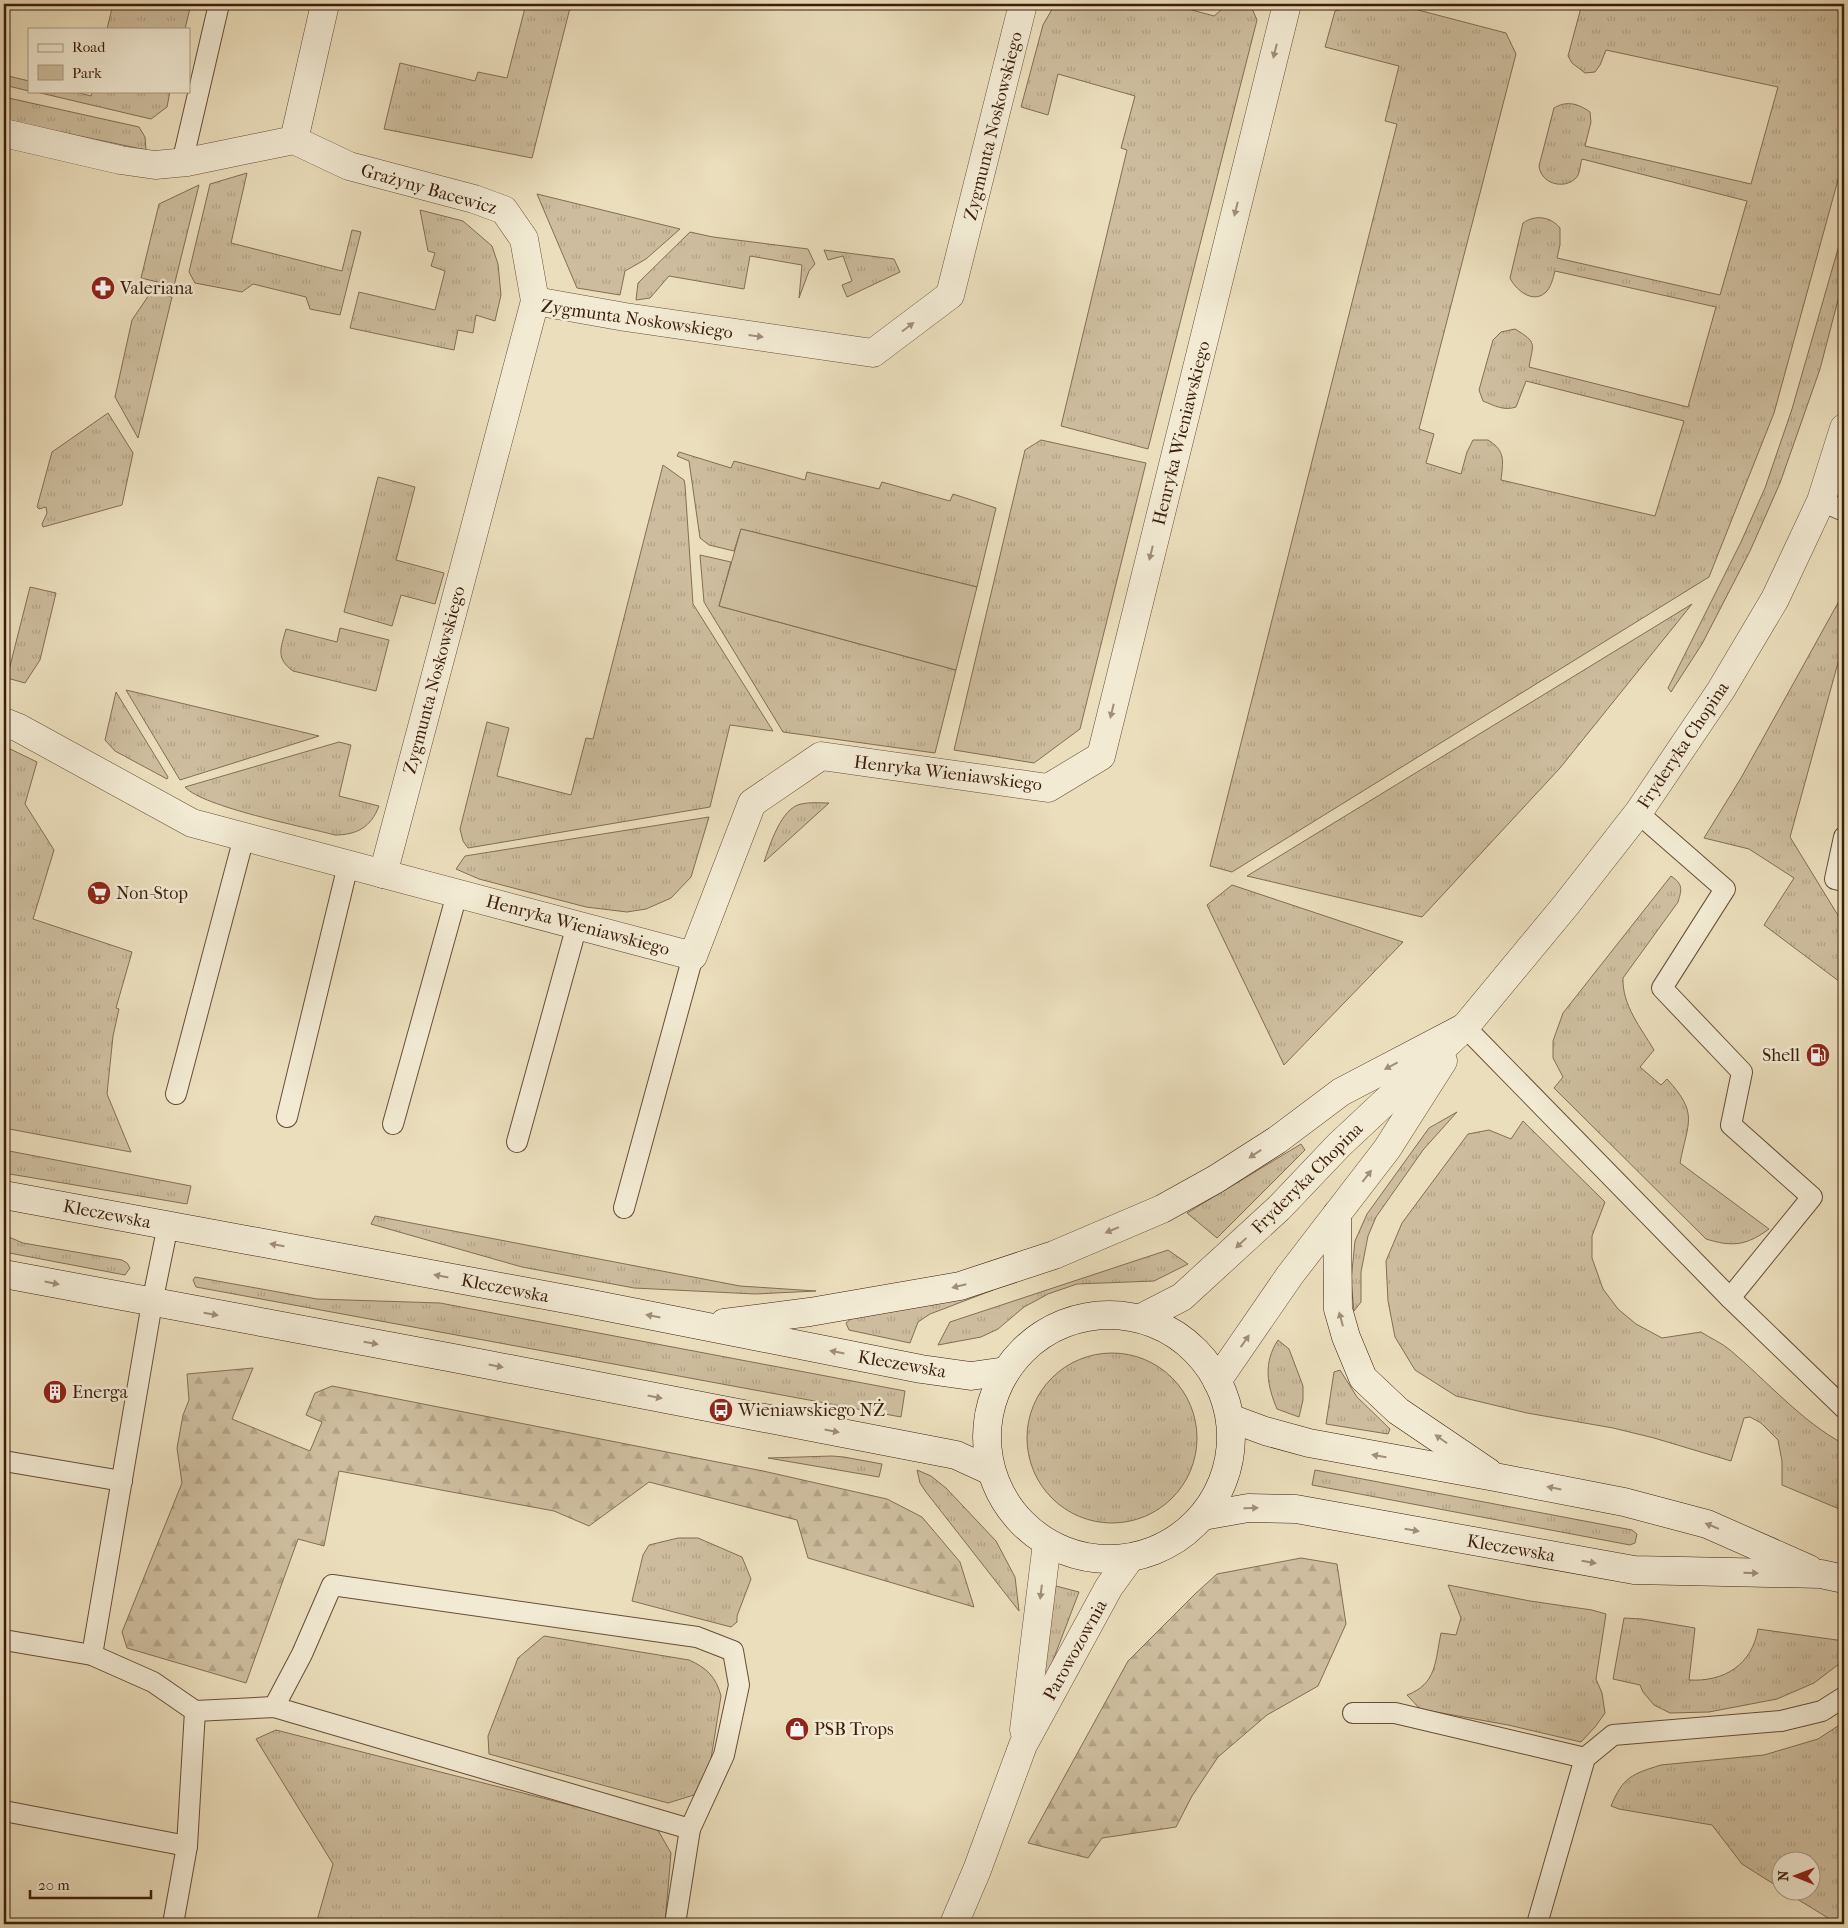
<svg xmlns="http://www.w3.org/2000/svg" width="1848" height="1928" font-family="'IM FELL French Canon',serif">
<style>
.grass{fill:url(#grass-tufts);stroke:#846d54}
.forest{fill:url(#forest-firs);stroke:#846d54}
.park{fill:#cdbd9e;stroke:#846d54}
.lines{fill:none;stroke-linecap:round;stroke-linejoin:round}
.service-casing{stroke:#684d37;stroke-width:22}
.minor-casing{stroke:#684d37;stroke-width:29}
.tertiary-casing{stroke:#684d37;stroke-width:29}
.secondary-casing{stroke:#3c1d0b;stroke-width:29}
.service{stroke:#f2ead3;stroke-width:20}
.minor{stroke:#f2ead3;stroke-width:28}
.tertiary{stroke:#f2ead3;stroke-width:28}
.secondary{stroke:#f2ead3;stroke-width:28}
.oneway{fill:#a08e79}
.labels{text-anchor:middle;stroke-width:5;stroke-linejoin:round;paint-order:stroke}
.street-label{font-size:18px;fill:#3c1d0b;stroke:#f2ead3}
.poi-label{font-size:18px;fill:#3c1d0b;stroke:#f2ead3;text-anchor:start}
</style>
<defs>
<pattern id="grass-tufts" width="24" height="20" patternUnits="userSpaceOnUse" patternTransform="scale(1.25)"><rect width="24" height="20" fill="#cdbd9e"/><path d="M3 7l-1-3M5 7V3M7 7l1-3M15 17l-1-3M17 17v-4M19 17l1-3" fill="none" stroke="#b1a287"/></pattern>
<pattern id="forest-firs" width="22" height="20" patternUnits="userSpaceOnUse" patternTransform="scale(1.25)"><rect width="22" height="20" fill="#cdbd9e"/><path d="M5 1l3.5 6h-7zM16 11l3.5 6h-7z" fill="#b1a287"/></pattern>
</defs>
<rect width="100%" height="100%" fill="#ebdebc"/>
<filter id="stains"><feTurbulence type="fractalNoise" baseFrequency=".004" numOctaves="4"/><feColorMatrix values="0 0 0 0 .2 0 0 0 0 .09 0 0 0 0 .02 0 0 0 .5 -.17"/></filter>
<radialGradient id="worn" r=".72"><stop offset=".6" stop-color="#630" stop-opacity="0"/><stop offset="1" stop-color="#630" stop-opacity=".3"/></radialGradient>
<g class="grass">
<path d="M 113,4 L 191,4 L 185,29 L 107,29 Z"/>
<path d="M 526,4 L 571,4 L 532,158 L 384,129 L 400,63 L 475,81 L 478,72 L 507,78 Z"/>
<path d="M 1055,4 L 1170,4 L 1214,16 L 1228,4 L 1250,4 L 1257,20 L 1148,449 L 1061,426 L 1127,150 L 1121,148 L 1135,96 L 1058,74 L 1048,115 L 1021,107 L 1043,25 Z"/>
<path d="M 1362,4 L 1395,4 L 1506,33 L 1516,54 L 1419,429 L 1434,434 L 1426,463 L 1461,474 L 1467,452 L 1473,440 L 1488,440 C 1506,451 1503,461 1501,480 L 1655,516 L 1684,421 L 1526,381 L 1516,407 C 1504,411 1495,406 1483,401 L 1479,390 L 1493,340 L 1501,332 L 1515,329 C 1538,343 1533,343 1529,367 L 1688,407 L 1716,307 L 1555,271 C 1553,278 1551,288 1545,293 C 1532,304 1515,289 1510,278 L 1523,223 C 1536,214 1551,217 1560,228 L 1560,245 L 1557,258 L 1720,295 L 1747,201 L 1582,159 C 1580,165 1580,174 1576,178 C 1564,190 1541,184 1539,166 L 1554,108 C 1567,100 1579,104 1590,112 L 1591,122 L 1585,146 L 1751,184 L 1778,87 L 1606,50 L 1600,65 L 1595,72 L 1585,73 L 1572,63 L 1568,56 L 1582,4 L 1844,4 L 1844,158 L 1774,413 L 1709,577 L 1232,872 L 1210,866 L 1397,124 L 1385,121 L 1399,66 L 1325,47 L 1335,11 Z"/>
<path d="M 4,75 L 29,81 L 29,91 L 4,85 Z"/>
<path d="M 32,91 L 72,91 L 91,96 L 93,91 L 170,91 L 167,107 L 151,119 Z"/>
<path d="M 4,97 L 139,127 L 145,137 L 146,150 L 9,121 L 4,106 Z"/>
<path d="M 247,173 L 231,243 L 342,271 L 352,230 L 361,232 L 340,315 L 310,309 L 306,297 L 253,284 L 242,292 L 195,283 L 189,272 L 210,184 Z"/>
<path d="M 199,185 L 174,286 L 141,278 L 159,204 Z"/>
<path d="M 537,194 L 680,229 L 646,259 L 625,271 L 620,295 L 577,288 Z"/>
<path d="M 420,210 L 463,221 L 492,246 L 498,264 L 501,295 L 495,321 L 476,315 L 473,333 L 458,330 L 454,350 L 350,328 L 359,292 L 435,310 L 445,271 L 431,266 L 435,253 L 428,251 Z"/>
<path d="M 1844,228 L 1844,277 L 1820,369 L 1780,483 L 1750,551 L 1702,644 L 1671,692 L 1668,688 L 1741,542 L 1765,488 L 1792,409 Z"/>
<path d="M 690,232 L 713,237 L 808,249 L 815,264 L 809,271 L 799,298 L 802,265 L 750,256 L 744,289 L 669,276 L 650,298 L 636,300 L 638,283 Z"/>
<path d="M 824,250 L 894,259 L 900,272 L 847,297 L 842,285 L 852,281 L 843,256 L 828,260 Z"/>
<path d="M 151,292 L 172,297 L 138,438 L 115,397 L 132,320 Z"/>
<path d="M 108,413 L 133,453 L 122,505 L 43,527 L 42,524 L 47,513 L 46,507 L 39,509 L 37,507 L 52,452 Z"/>
<path d="M 1041,440 L 1146,463 L 1080,729 L 1034,763 L 954,750 L 1025,450 Z"/>
<path d="M 679,452 L 731,468 L 734,461 L 805,480 L 807,472 L 879,489 L 882,482 L 950,501 L 953,494 L 996,508 L 977,587 L 741,529 L 734,551 L 709,545 L 700,538 L 689,461 L 677,456 Z"/>
<path d="M 663,465 L 684,480 L 685,485 L 693,604 L 773,731 L 730,725 L 710,807 L 468,848 L 463,841 L 460,829 L 487,722 L 509,728 L 497,776 L 571,795 L 586,738 L 593,739 Z"/>
<path d="M 378,477 L 415,487 L 396,560 L 444,573 L 435,604 L 401,595 L 392,626 L 344,612 Z"/>
<path d="M 700,555 L 731,562 L 719,606 L 956,670 L 935,753 L 783,732 L 704,602 Z"/>
<path d="M 30,587 L 56,593 L 40,660 L 25,683 L 7,678 Z"/>
<path d="M 1844,592 L 1844,641 L 1790,837 L 1839,917 L 1844,918 L 1844,985 L 1764,925 L 1794,878 L 1749,849 L 1704,838 L 1741,778 Z"/>
<path d="M 1692,604 L 1560,768 L 1422,917 L 1247,876 Z"/>
<path d="M 340,628 L 389,640 L 376,691 L 293,671 C 275,658 281,648 286,629 L 337,642 Z"/>
<path d="M 126,690 L 319,736 L 180,780 Z"/>
<path d="M 116,692 L 168,777 L 167,779 L 115,751 L 105,740 Z"/>
<path d="M 339,742 L 351,745 L 339,796 L 379,806 C 371,827 357,835 335,835 C 305,827 203,807 185,787 Z"/>
<path d="M 4,746 L 37,762 L 25,804 L 54,850 L 33,919 L 132,952 L 116,1008 L 119,1009 L 113,1036 L 107,1094 L 131,1152 L 4,1128 Z"/>
<path d="M 829,803 L 764,862 C 770,845 781,808 801,804 C 810,802 820,803 829,803 Z"/>
<path d="M 709,817 L 691,877 L 671,898 L 646,909 L 627,912 L 586,907 L 479,879 L 456,869 L 465,856 Z"/>
<path d="M 1671,876 C 1683,884 1682,889 1678,902 L 1623,978 C 1622,1005 1641,1028 1654,1050 L 1640,1067 L 1661,1085 L 1667,1079 C 1699,1114 1688,1121 1680,1163 L 1769,1229 C 1746,1246 1732,1247 1706,1239 L 1554,1088 L 1563,1077 L 1553,1058 L 1553,1041 L 1563,1013 Z"/>
<path d="M 1232,885 L 1403,942 L 1284,1065 L 1207,905 Z"/>
<path d="M 1457,1112 L 1423,1150 L 1376,1217 L 1368,1236 L 1361,1272 L 1361,1302 L 1354,1311 L 1351,1281 L 1355,1241 L 1367,1214 L 1429,1128 Z"/>
<path d="M 1523,1121 L 1605,1202 L 1592,1236 L 1592,1258 L 1603,1289 L 1618,1309 L 1636,1324 L 1662,1338 L 1701,1332 C 1710,1338 1722,1343 1730,1350 C 1767,1381 1802,1422 1844,1444 L 1844,1511 L 1782,1485 L 1782,1461 L 1778,1440 L 1761,1423 L 1750,1417 L 1744,1418 L 1731,1461 L 1654,1438 L 1613,1428 L 1527,1413 L 1456,1396 L 1415,1370 L 1395,1337 L 1388,1301 L 1386,1261 L 1402,1223 L 1468,1134 L 1489,1130 L 1511,1139 Z"/>
<path d="M 1301,1144 L 1305,1150 L 1217,1238 L 1187,1213 Z"/>
<path d="M 4,1150 L 191,1186 L 187,1204 L 4,1173 Z"/>
<path d="M 375,1216 L 740,1286 L 816,1291 L 755,1294 L 634,1288 L 522,1267 L 371,1224 Z"/>
<path d="M 4,1235 L 23,1243 L 122,1260 L 127,1263 L 130,1268 L 125,1275 L 4,1252 Z"/>
<path d="M 1168,1250 L 1188,1264 L 1154,1281 L 1077,1284 L 1048,1294 L 1024,1307 L 998,1329 L 981,1337 L 938,1345 L 950,1322 Z"/>
<path d="M 195,1277 L 317,1299 L 440,1303 L 905,1391 L 901,1417 L 196,1287 L 193,1280 Z"/>
<path d="M 993,1290 L 930,1314 L 918,1322 L 910,1343 L 849,1330 L 846,1323 L 852,1318 Z"/>
<path d="M 1278,1340 L 1289,1349 L 1303,1386 L 1303,1400 L 1299,1417 L 1277,1409 C 1267,1385 1263,1363 1278,1340 Z"/>
<circle cx="1112" cy="1438" r="85"/>
<path d="M 1340,1370 L 1357,1397 L 1390,1429 L 1388,1434 L 1326,1424 L 1334,1372 Z"/>
<path d="M 832,1456 L 844,1457 L 882,1464 L 879,1477 L 768,1458 Z"/>
<path d="M 917,1470 L 931,1476 L 946,1488 L 996,1541 L 1015,1577 L 1019,1611 L 926,1492 L 920,1483 Z"/>
<path d="M 1315,1470 L 1632,1530 L 1637,1534 L 1635,1543 L 1630,1545 L 1312,1485 Z"/>
<path d="M 678,1538 L 698,1538 L 742,1557 L 751,1579 L 737,1616 L 737,1622 L 731,1627 L 632,1601 L 643,1555 L 649,1545 Z"/>
<path d="M 1448,1585 L 1530,1601 L 1592,1610 L 1606,1614 L 1596,1679 L 1602,1693 L 1605,1713 L 1595,1727 L 1581,1742 L 1508,1725 L 1420,1709 L 1407,1695 C 1437,1684 1435,1661 1441,1633 L 1456,1635 L 1461,1618 Z"/>
<path d="M 1056,1586 L 1079,1592 L 1047,1676 L 1039,1675 Z"/>
<path d="M 1624,1618 L 1642,1619 L 1695,1628 L 1689,1680 C 1724,1682 1752,1665 1758,1629 L 1844,1641 L 1844,1658 L 1839,1664 L 1814,1683 L 1777,1699 L 1709,1712 L 1670,1713 L 1654,1705 L 1643,1692 L 1640,1685 L 1613,1679 Z"/>
<path d="M 544,1636 L 689,1660 C 707,1668 716,1677 721,1696 L 710,1765 L 694,1795 L 668,1803 L 489,1754 L 488,1736 L 518,1658 Z"/>
<path d="M 1844,1722 L 1844,1924 L 1838,1924 L 1784,1891 L 1810,1890 L 1810,1860 L 1780,1860 L 1780,1888 L 1742,1864 L 1712,1825 L 1619,1809 L 1611,1806 C 1623,1777 1632,1774 1661,1765 L 1764,1755 L 1818,1739 Z"/>
<path d="M 276,1730 L 656,1827 L 671,1853 L 665,1924 L 316,1924 L 333,1864 L 256,1739 Z"/>
</g>
<g class="forest">
<path d="M 253,1368 L 232,1419 L 310,1451 L 322,1422 L 306,1415 L 315,1393 L 332,1386 L 763,1471 L 887,1499 L 922,1517 L 960,1562 L 974,1607 L 808,1558 L 797,1520 L 649,1482 L 589,1526 L 554,1511 L 339,1471 L 324,1546 L 298,1539 L 246,1683 L 127,1648 L 122,1632 L 182,1483 L 177,1448 L 183,1415 L 189,1400 L 187,1374 Z"/>
<path d="M 1301,1558 L 1337,1564 L 1346,1624 L 1318,1686 L 1267,1715 L 1218,1757 L 1192,1796 L 1176,1827 L 1102,1838 L 1088,1858 L 1028,1843 L 1128,1661 L 1196,1593 L 1217,1574 Z"/>
</g>
<path class="park" d="M 741,529 L 977,587 L 956,670 L 719,606 Z"/>
<g class="lines">
<g class="service-casing">
<g id="service">
<path d="M 182,163 L 219,4"/>
<path d="M 1821,501 L 1844,511"/>
<path d="M 1638,813 L 1725,889 L 1662,988 L 1742,1072 L 1731,1125 L 1812,1197 L 1730,1298"/>
<path d="M 1844,837 L 1835,879 L 1844,881"/>
<path d="M 1465,1027 L 1730,1298 L 1844,1408"/>
<path d="M 176,1094 L 244,837"/>
<path d="M 287,1117 L 348,865"/>
<path d="M 393,1124 L 457,894"/>
<path d="M 517,1142 L 577,925"/>
<path d="M 624,1208 L 693,956"/>
<path d="M 4,1461 L 122,1481"/>
<path d="M 4,1640 L 92,1655 L 153,1682 L 195,1711 L 187,1846 L 173,1924"/>
<path d="M 92,1655 L 152,1303 L 168,1225"/>
<path d="M 274,1707 L 302,1654 L 332,1585 L 697,1637 L 733,1651 L 739,1685 L 724,1755 L 690,1829"/>
<path d="M 195,1711 L 274,1707 L 690,1829 L 675,1924"/>
<path d="M 1353,1713 L 1395,1713 L 1585,1758"/>
<path d="M 4,1811 L 187,1846"/>
<path d="M 1537,1924 L 1585,1758 L 1613,1735 L 1781,1721 L 1822,1711 L 1844,1697"/>
</g>
</g>
<g class="minor-casing">
<g id="minor">
<path d="M 4,133 L 120,160 L 155,165 L 187,162 L 294,140 L 349,166 L 474,199 L 504,210 L 524,239 L 535,301 L 383,874"/>
<path d="M 294,140 L 325,4"/>
<path d="M 535,301 L 625,317 L 873,353 L 950,295 L 1023,4"/>
<path d="M 4,722 L 19,728 L 192,823 L 693,956 L 752,803 L 821,756 L 1048,788 L 1101,756 L 1287,4"/>
<path d="M 1024,1730 L 1047,1543"/>
<path d="M 954,1924 L 977,1870 L 1023,1745 L 1109,1587 L 1130,1558"/>
</g>
</g>
<g class="tertiary-casing">
<g id="tertiary">
<path d="M 1141,1318 L 1182,1297 L 1279,1208 L 1339,1145 L 1465,1027 L 1566,905 L 1638,813 L 1721,690 L 1775,599 L 1821,501 L 1844,428"/>
<path d="M 1217,1381 L 1290,1275 L 1387,1149 L 1443,1061"/>
</g>
</g>
<g class="secondary-casing">
<g id="secondary">
<path d="M 4,1195 L 582,1302 L 921,1369 L 971,1376 L 1006,1371"/>
<path d="M 1337,1214 L 1338,1309 L 1346,1337 L 1363,1378 L 1398,1411 L 1488,1472"/>
<path d="M 4,1274 L 448,1357 L 956,1455 L 991,1471"/>
<circle cx="1109" cy="1437" r="122"/>
<path d="M 724,1323 L 810,1312 L 960,1286 L 1054,1255 L 1162,1209 L 1216,1179 L 1277,1140 L 1341,1092 L 1465,1027"/>
<path d="M 1230,1418 L 1265,1431 L 1309,1443 L 1495,1477 L 1624,1502 L 1707,1524 L 1809,1569"/>
<path d="M 1203,1516 L 1248,1508 L 1296,1509 L 1634,1570 L 1821,1574 L 1844,1579"/>
</g>
</g>
<use href="#service" class="service"/>
<use href="#minor" class="minor"/>
<use href="#tertiary" class="tertiary"/>
<use href="#secondary" class="secondary"/>
</g>
<defs><path id="oneway-solid" d="M-6-.8H1V-3.2L6.5 0L1 3.2V.8H-6Z" transform="scale(1.25)"/></defs>
<g class="oneway">
<use href="#oneway-solid" transform="translate(1275 51) rotate(104)"/>
<use href="#oneway-solid" transform="translate(1236 209) rotate(104)"/>
<use href="#oneway-solid" transform="translate(908 327) rotate(-37)"/>
<use href="#oneway-solid" transform="translate(756 336) rotate(8)"/>
<use href="#oneway-solid" transform="translate(1151 553) rotate(104)"/>
<use href="#oneway-solid" transform="translate(1112 711) rotate(104)"/>
<use href="#oneway-solid" transform="translate(1391 1066) rotate(152)"/>
<use href="#oneway-solid" transform="translate(1255 1154) rotate(147)"/>
<use href="#oneway-solid" transform="translate(1367 1176) rotate(-52)"/>
<use href="#oneway-solid" transform="translate(1112 1230) rotate(157)"/>
<use href="#oneway-solid" transform="translate(1241 1243) rotate(137)"/>
<use href="#oneway-solid" transform="translate(277 1245) rotate(-170)"/>
<use href="#oneway-solid" transform="translate(441 1276) rotate(-169)"/>
<use href="#oneway-solid" transform="translate(52 1283) rotate(11)"/>
<use href="#oneway-solid" transform="translate(959 1286) rotate(166)"/>
<use href="#oneway-solid" transform="translate(211 1314) rotate(10)"/>
<use href="#oneway-solid" transform="translate(653 1316) rotate(-169)"/>
<use href="#oneway-solid" transform="translate(1341 1319) rotate(-105)"/>
<use href="#oneway-solid" transform="translate(1245 1341) rotate(-55)"/>
<use href="#oneway-solid" transform="translate(371 1343) rotate(10)"/>
<use href="#oneway-solid" transform="translate(837 1352) rotate(-169)"/>
<use href="#oneway-solid" transform="translate(496 1366) rotate(11)"/>
<use href="#oneway-solid" transform="translate(655 1397) rotate(11)"/>
<use href="#oneway-solid" transform="translate(832 1431) rotate(11)"/>
<use href="#oneway-solid" transform="translate(1441 1439) rotate(-145)"/>
<use href="#oneway-solid" transform="translate(1379 1456) rotate(-170)"/>
<use href="#oneway-solid" transform="translate(1554 1488) rotate(-169)"/>
<use href="#oneway-solid" transform="translate(1251 1508) rotate(-2)"/>
<use href="#oneway-solid" transform="translate(1712 1526) rotate(-158)"/>
<use href="#oneway-solid" transform="translate(1412 1530) rotate(10)"/>
<use href="#oneway-solid" transform="translate(1589 1562) rotate(10)"/>
<use href="#oneway-solid" transform="translate(1751 1573) rotate(1)"/>
<use href="#oneway-solid" transform="translate(1041 1592) rotate(97)"/>
</g>
<defs>
<g id="pharmacy-disc" transform="scale(1.25)"><circle r="9.5" fill="#8f2418" stroke="#f2ead3"/><path d="M-2-6h4v4h4v4h-4v4h-4v-4h-4v-4h4Z" fill="#fff"/></g>
<g id="supermarket-disc" transform="scale(1.25)"><circle r="9.5" fill="#8f2418" stroke="#f2ead3"/><path d="M-6-5.5h2.5l.6 2H6L4.5 2H-2.5L-4.4-4H-6ZM-1.5 3.2a1.3 1.3 0 1 0 .1 0ZM3 3.2a1.3 1.3 0 1 0 .1 0Z" fill="#fff"/></g>
<g id="fuel-disc" transform="scale(1.25)"><circle r="9.5" fill="#8f2418" stroke="#f2ead3"/><path d="M-5.5-6h7V0h2V4h1.3V-2.5L3-4.5l.8-.8L6-3V5H2.5V1h-1V6h-7ZM-4.2-4.7v3.2H.2V-4.7Z" fill="#fff"/></g>
<g id="building-disc" transform="scale(1.25)"><circle r="9.5" fill="#8f2418" stroke="#f2ead3"/><path d="M-4-6H4V6H1V3H-1V6H-4ZM-2.5-4.3h1.7v1.8h-1.7ZM.8-4.3h1.7v1.8H.8ZM-2.5-1h1.7V.8h-1.7ZM.8-1h1.7V.8H.8Z" fill="#fff"/></g>
<g id="bus-disc" transform="scale(1.25)"><circle r="9.5" fill="#8f2418" stroke="#f2ead3"/><path d="M-5-6H5V4H4V6H2V4H-2V6H-4V4H-5ZM-3.5-4V0h7V-4ZM-3.5 1.2v1.5H-2V1.2ZM2 1.2v1.5H3.5V1.2Z" fill="#fff"/></g>
<g id="shop-disc" transform="scale(1.25)"><circle r="9.5" fill="#8f2418" stroke="#f2ead3"/><path d="M-5-2.5h2.3a2.7 3.5 0 0 1 5.4 0H5L5.5 6h-11ZM-1.5-2.5h3a1.5 2.3 0 0 0-3 0Z" fill="#fff"/></g>
</defs>
<g fill-rule="evenodd">
<use href="#pharmacy-disc" x="103" y="288"/>
<use href="#supermarket-disc" x="99" y="893"/>
<use href="#fuel-disc" x="1818" y="1055"/>
<use href="#building-disc" x="55" y="1392"/>
<use href="#bus-disc" x="721" y="1410"/>
<use href="#shop-disc" x="797" y="1729"/>
</g>
<g class="labels">
<g class="street-label">
<text transform="translate(993 126) rotate(-76)" y="6">Zygmunta Noskowskiego</text>
<text transform="translate(429 189) rotate(16)" y="6">Grażyny Bacewicz</text>
<text transform="translate(637 319) rotate(8)" y="6">Zygmunta Noskowskiego</text>
<text transform="translate(1181 433) rotate(-76)" y="6">Henryka Wieniawskiego</text>
<text transform="translate(434 680) rotate(-75)" y="6">Zygmunta Noskowskiego</text>
<text transform="translate(1683 745) rotate(-56)" y="6">Fryderyka Chopina</text>
<text transform="translate(948 773) rotate(7)" y="6">Henryka Wieniawskiego</text>
<text transform="translate(578 925) rotate(15)" y="6">Henryka Wieniawskiego</text>
<text transform="translate(1307 1178) rotate(-45)" y="6">Fryderyka Chopina</text>
<text transform="translate(107 1214) rotate(11)" y="6">Kleczewska</text>
<text transform="translate(505 1288) rotate(11)" y="6">Kleczewska</text>
<text transform="translate(902 1364) rotate(10)" y="6">Kleczewska</text>
<text transform="translate(1511 1548) rotate(10)" y="6">Kleczewska</text>
<text transform="translate(1075 1650) rotate(-61)" y="6">Parowozownia</text>
</g>
<g class="poi-label">
<text x="120" y="294">Valeriana</text>
<text x="116" y="899">Non-Stop</text>
<text x="1800" y="1061" text-anchor="end">Shell</text>
<text x="72" y="1398">Energa</text>
<text x="738" y="1416">Wieniawskiego NŻ</text>
<text x="814" y="1735">PSB Trops</text>
</g>
</g>
<rect width="1848" height="1928" fill="none" stroke="#ebdebc" stroke-width="20"/>
<rect x="5" y="5" width="1838" height="1918" fill="none" stroke="#3c1d0b" stroke-width="2.5"/>
<rect x="10" y="10" width="1828" height="1908" fill="none" stroke="#3c1d0b"/>
<rect x="28" y="28" width="162" height="65" fill="#f2ead3" stroke="#a99883"/>
<rect x="38" y="44" width="25" height="8" fill="#f2ead3" stroke="#a99883"/>
<text x="72" y="52" font-size="15" fill="#3c1d0b">Road</text>
<rect x="38" y="65" width="25" height="15" fill="#cdbd9e" stroke="#a99883"/>
<text x="72" y="78" font-size="15" fill="#3c1d0b">Park</text>
<g transform="translate(1796 1876) rotate(271)"><circle r="24" fill="#f2ead3" stroke="#a99883"/>
<path d="M0-4L9 19L0 12L-9 19Z" fill="#8f2418"/>
<text y="-8" font-size="14" font-weight="bold" text-anchor="middle" fill="#3c1d0b">N</text>
</g>
<path d="M30 1890v8h121v-8" fill="none" stroke="#3c1d0b" stroke-width="2.5"/>
<text x="38" y="1890" font-size="15" fill="#3c1d0b" stroke="#f2ead3" stroke-width="4" paint-order="stroke">20 m</text>
<rect width="100%" height="100%" filter="url(#stains)"/>
<rect width="100%" height="100%" fill="url(#worn)"/>
</svg>
